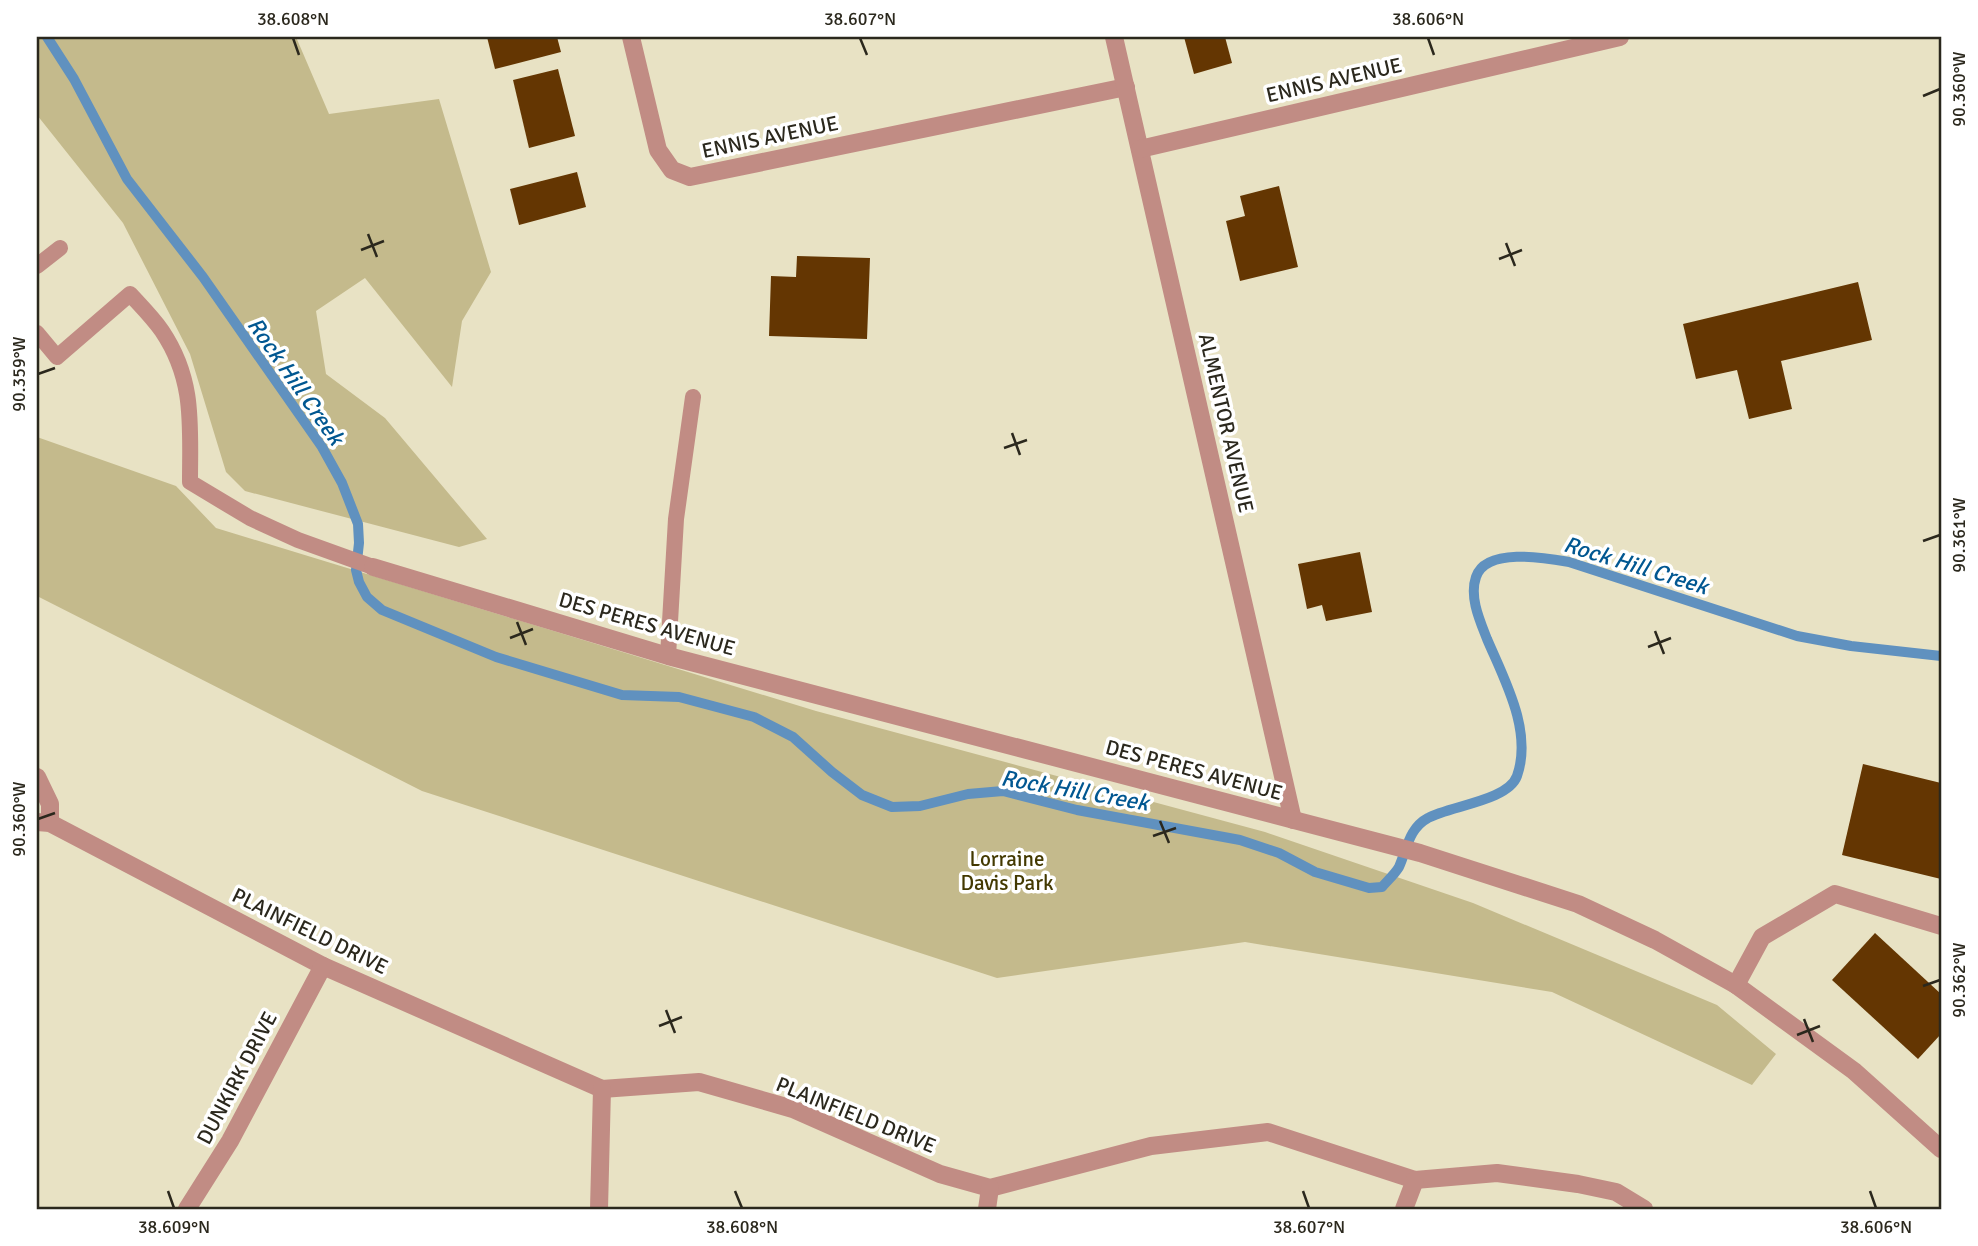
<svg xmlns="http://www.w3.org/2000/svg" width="1978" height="1246" font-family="Signika,sans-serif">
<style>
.green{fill:#c4ba8c}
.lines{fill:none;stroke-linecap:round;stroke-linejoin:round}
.stream{stroke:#6091bf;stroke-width:10}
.building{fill:#643602}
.lane{stroke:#c18c84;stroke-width:16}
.street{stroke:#c18c84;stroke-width:18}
.ticks{fill:none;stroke:#2b281d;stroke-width:2.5}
.labels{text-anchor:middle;stroke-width:7;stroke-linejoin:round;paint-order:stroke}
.street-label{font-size:21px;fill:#2b281d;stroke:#fff}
.park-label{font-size:21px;fill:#433901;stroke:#fff}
.water-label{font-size:23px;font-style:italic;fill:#015791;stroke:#fff}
.neatline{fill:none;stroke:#2b281d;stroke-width:2.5}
.ticks-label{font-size:18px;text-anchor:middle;fill:#2b281d}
</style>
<rect width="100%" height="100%" fill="#e8e2c4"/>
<g class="green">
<path d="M 37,37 L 296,37 L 329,114 L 439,99 L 491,272 L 462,321 L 452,387 L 365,278 L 316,311 L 326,374 L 385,418 L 487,539 L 459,547 L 245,491 L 226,472 L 190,354 L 123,223 L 37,115 Z"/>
<path d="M 37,437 L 176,486 L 216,528 L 816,711 L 1265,832 L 1473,903 L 1717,1005 L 1776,1054 L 1752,1085 L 1552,992 L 1245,942 L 997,978 L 422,791 L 37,596 Z"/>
</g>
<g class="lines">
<path class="stream" d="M 47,37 L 74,79 L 127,179 L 203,277 L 322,447 L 342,483 L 358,524 L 359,543 L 356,570 L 359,582 L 367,597 L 382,610 L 496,657 L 622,695 L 679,697 L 754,717 L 793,737 L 832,772 L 862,795 L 892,807 L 920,806 L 968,794 L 1003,791 L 1077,810 L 1240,840 L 1279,853 L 1315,872 L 1369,888 L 1382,887 C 1387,881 1395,874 1399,867 C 1407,849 1409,828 1428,818 C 1449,806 1508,801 1517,776 C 1533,731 1504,679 1487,639 C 1480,621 1469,597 1476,577 C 1486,547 1546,558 1569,562 L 1797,636 L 1851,646 L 1941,656"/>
</g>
<g class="building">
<path d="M 487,37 L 557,37 L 561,52 L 495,69 Z"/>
<path d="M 1184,37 L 1225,37 L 1232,63 L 1194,74 Z"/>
<path d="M 558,69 L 575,136 L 529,148 L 513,80 Z"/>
<path d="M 577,172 L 586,207 L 519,225 L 510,189 Z"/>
<path d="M 1279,186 L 1298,267 L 1240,281 L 1226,221 L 1245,216 L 1240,196 Z"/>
<path d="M 797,256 L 870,258 L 867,339 L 769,336 L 771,276 L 796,277 Z"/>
<path d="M 1858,282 L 1872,340 L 1781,361 L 1792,409 L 1749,419 L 1737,370 L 1696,379 L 1683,324 Z"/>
<path d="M 1360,552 L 1372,612 L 1326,621 L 1322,605 L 1307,609 L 1298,564 Z"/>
<path d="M 1863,764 L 1941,783 L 1941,879 L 1842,855 Z"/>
<path d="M 1875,933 L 1941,994 L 1941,1034 L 1918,1059 L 1832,980 Z"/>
</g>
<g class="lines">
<g class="lane">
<path d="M 37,266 L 60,248"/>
<path d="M 37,333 L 57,357 L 130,294 C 141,306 153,318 162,331 C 195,380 190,425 190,482 L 250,518 L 298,540 L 373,567"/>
<path d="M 668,656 L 676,519 L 693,397"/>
</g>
<g class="street">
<path d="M 631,37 L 658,150 L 672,170 L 690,177 L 1126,87"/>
<path d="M 1114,37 L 1293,820"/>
<path d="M 1140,149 L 1620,37"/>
<path d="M 373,567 L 668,656 L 1420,853 L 1578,904 L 1655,940 L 1736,985 L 1854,1071 L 1941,1149"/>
<path d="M 37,777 L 50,804 L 50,823"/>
<path d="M 37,822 L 50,823 L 323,966 L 602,1089 L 699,1082 L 793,1109 L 940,1174 L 990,1188 L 1151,1146 L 1268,1132 L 1415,1180 L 1497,1173 L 1578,1184 L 1616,1192 L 1644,1209"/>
<path d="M 1736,985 L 1762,937 L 1835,894 L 1941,926"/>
<path d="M 187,1209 L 230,1141 L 323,966"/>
<path d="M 599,1209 L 602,1089"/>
<path d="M 987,1209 L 990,1188"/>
<path d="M 1404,1209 L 1415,1180"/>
</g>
</g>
<path class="ticks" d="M 293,38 L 299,55M 860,38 L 867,55M 1428,38 L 1434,55M 1923,96 L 1940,89M 368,234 L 377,257M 1506,243 L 1515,266M 361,250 L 384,241M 1499,259 L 1522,250M 38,374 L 55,368M 1012,433 L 1020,455M 1004,448 L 1027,440M 1923,541 L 1940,535M 517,622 L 526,645M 1655,631 L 1664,654M 510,638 L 533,629M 1648,647 L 1671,638M 38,819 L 55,813M 1160,821 L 1169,843M 1153,836 L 1176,828M 1923,986 L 1940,980M 666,1010 L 675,1033M 1804,1019 L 1813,1042M 659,1026 L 682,1017M 1797,1035 L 1820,1026M 168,1191 L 174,1208M 735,1191 L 742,1208M 1303,1191 L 1309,1208M 1870,1191 L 1876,1208"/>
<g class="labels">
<g class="street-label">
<text transform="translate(1334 80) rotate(-13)" y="7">ENNIS AVENUE</text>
<text transform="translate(770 137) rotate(-12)" y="7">ENNIS AVENUE</text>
<text transform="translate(1226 423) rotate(77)" y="7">ALMENTOR AVENUE</text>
<text transform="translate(647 624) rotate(16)" y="7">DES PERES AVENUE</text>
<text transform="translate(1194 770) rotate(15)" y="7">DES PERES AVENUE</text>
<text transform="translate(310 931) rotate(26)" y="7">PLAINFIELD DRIVE</text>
<text transform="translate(237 1078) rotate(-62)" y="7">DUNKIRK DRIVE</text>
<text transform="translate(856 1115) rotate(22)" y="7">PLAINFIELD DRIVE</text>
</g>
<g class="park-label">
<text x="1007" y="866">Lorraine<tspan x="1007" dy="24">Davis Park</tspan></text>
</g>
<g class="water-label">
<text transform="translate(296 381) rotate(55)" y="8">Rock Hill Creek</text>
<text transform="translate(1636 565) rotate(17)" y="8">Rock Hill Creek</text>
<text transform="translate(1075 790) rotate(10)" y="8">Rock Hill Creek</text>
</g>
</g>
<rect width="1978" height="1246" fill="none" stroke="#ffffff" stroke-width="77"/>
<rect x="38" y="38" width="1902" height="1170" class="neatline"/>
<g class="ticks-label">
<text x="293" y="25">38.608°N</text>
<text x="860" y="25">38.607°N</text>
<text x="1428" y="25">38.606°N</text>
<text transform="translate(1959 89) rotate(-90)" y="6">90.360°W</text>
<text transform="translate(19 374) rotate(-90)" y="6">90.359°W</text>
<text transform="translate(1959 535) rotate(-90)" y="6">90.361°W</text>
<text transform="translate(19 819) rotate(-90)" y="6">90.360°W</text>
<text transform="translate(1959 980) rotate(-90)" y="6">90.362°W</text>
<text x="174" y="1233">38.609°N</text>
<text x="742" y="1233">38.608°N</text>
<text x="1309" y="1233">38.607°N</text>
<text x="1876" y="1233">38.606°N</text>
</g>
</svg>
